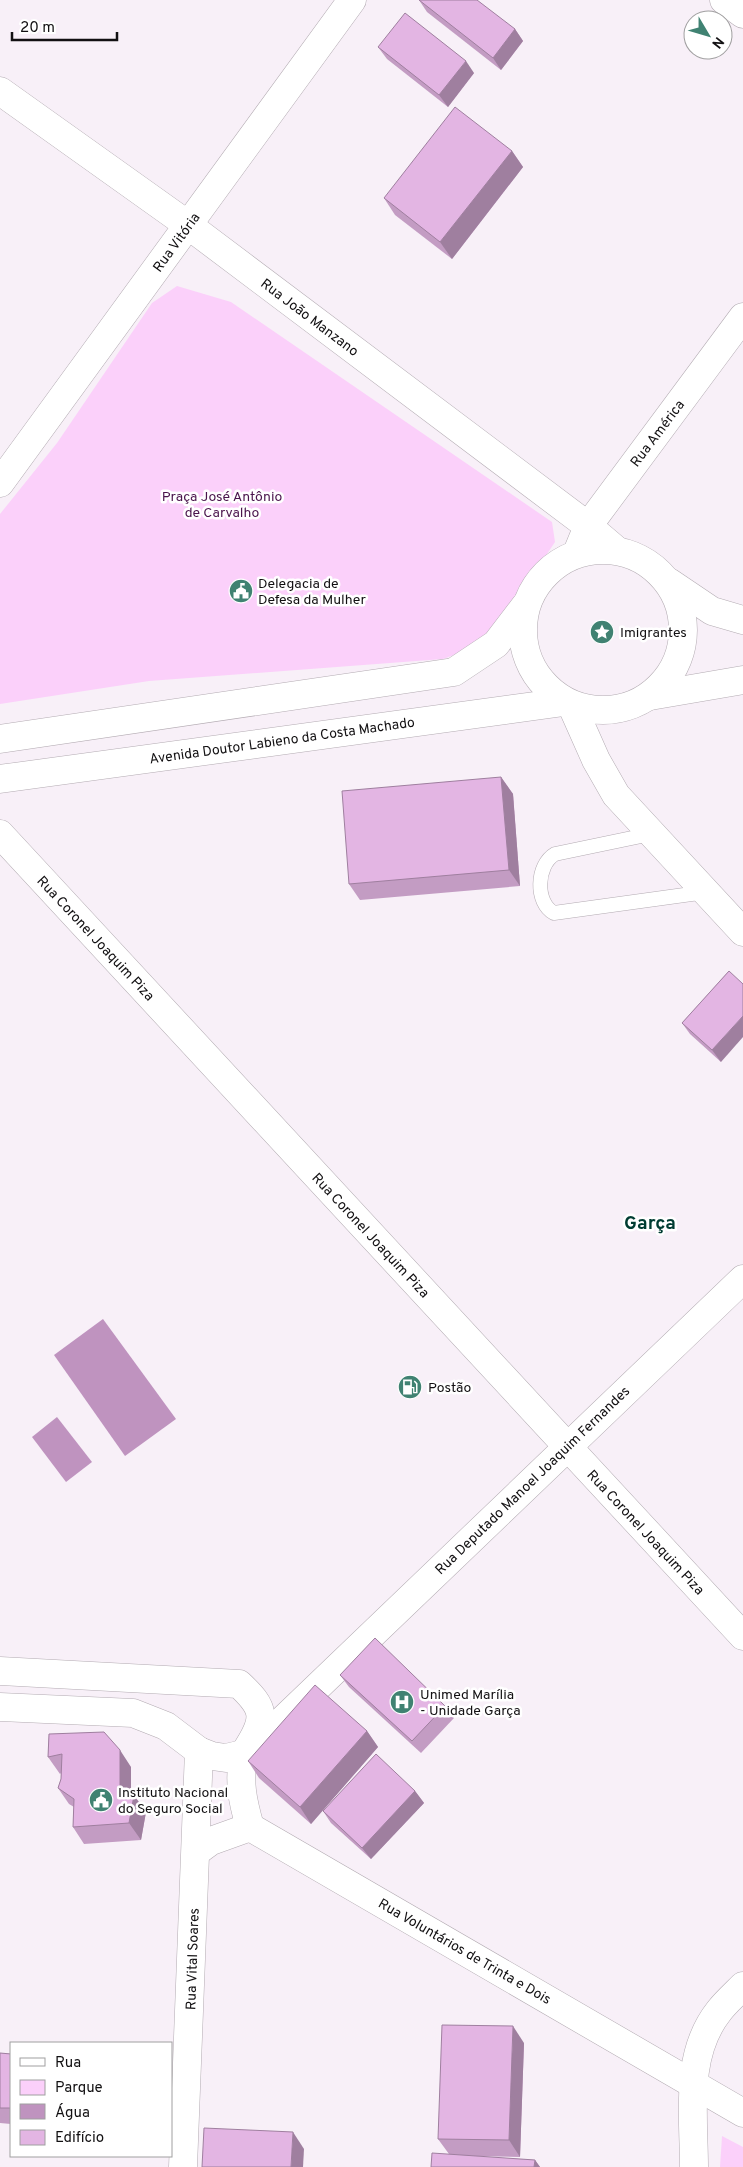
<svg xmlns="http://www.w3.org/2000/svg" width="743" height="2167" font-family="Overpass,sans-serif">
<style>
.green{fill:#fbd0fa}
.water{fill:#bf93bf}
.lines{fill:none;stroke-linecap:round;stroke-linejoin:round}
.lane-casing{stroke:#b3abb2;stroke-width:15}
.street-casing{stroke:#b3abb2;stroke-width:29}
.secondary-casing{stroke:#b3abb2;stroke-width:29}
.lane{stroke:#fff;stroke-width:14}
.street{stroke:#fff;stroke-width:28}
.secondary{stroke:#fff;stroke-width:28}
.wall{fill:#c39cc3}
.shaded-wall{fill:#9f7f9f}
.building{fill:#e3b5e3;stroke:#9f7f9f}
.labels{text-anchor:middle;stroke-width:5;stroke-linejoin:round;paint-order:stroke}
.street-label{font-size:14px;fill:#121012;stroke:#fff}
.park-label{font-size:14px;fill:#4a144c;stroke:#fff}
.poi-label{font-size:14px;fill:#121012;stroke:#fff;text-anchor:start}
.district-label{font-size:19px;font-weight:bold;fill:#003c32;stroke:#fff}
</style>
<rect width="100%" height="100%" fill="#f8f0f8"/>
<g class="green">
<path d="M 177,286 L 231,302 L 552,522 L 555,542 L 535,572 L 476,647 L 443,659 L 149,681 L 0,704 L 0,514 L 57,443 L 152,303 Z"/>
<path d="M 722,2136 L 743,2147 L 743,2167 L 720,2167 Z"/>
</g>
<g class="water">
<path d="M 103,1319 L 176,1419 L 125,1456 L 54,1355 Z"/>
<path d="M 57,1417 L 92,1462 L 66,1482 L 32,1437 Z"/>
</g>
<g class="lines">
<g class="lane-casing">
<path id="lane" d="M 651,834 L 555,854 C 536,865 535,903 554,913 L 706,892"/>
</g>
<g class="street-casing">
<g id="street">
<path d="M 724,0 L 743,14"/>
<path d="M 0,91 L 188,225 L 588,526 L 615,549"/>
<path d="M 0,483 L 352,0"/>
<path d="M 577,553 L 588,526 L 743,317"/>
<path d="M 243,1754 C 239,1783 242,1799 250,1827 L 743,2113"/>
<path d="M 196,1852 L 211,1841 L 250,1827"/>
<path d="M 183,2167 L 199,1751"/>
<path d="M 694,2167 C 694,2115 684,2055 719,2011 C 726,2002 735,1994 743,1986"/>
</g>
</g>
<g class="secondary-casing">
<g id="secondary">
<circle cx="603" cy="630" r="80"/>
<path d="M 669,582 L 712,611 L 743,620"/>
<path d="M 650,696 L 743,680"/>
<path d="M 572,706 L 596,760 L 616,795 L 743,932"/>
<path d="M 0,739 L 454,672 L 496,644 L 525,606"/>
<path d="M 0,779 L 564,702"/>
<path d="M 0,834 L 743,1636"/>
<path d="M 0,1671 L 239,1684 C 265,1708 267,1718 247,1749"/>
<path d="M 0,1707 L 133,1713 L 166,1726 L 199,1751 L 212,1756 L 226,1758 L 243,1754 L 264,1738 L 743,1279"/>
</g>
</g>
<use href="#lane" class="lane"/>
<use href="#street" class="street"/>
<use href="#secondary" class="secondary"/>
</g>
<g class="wall">
<path d="M 419,0 L 515,29 L 523,41 L 501,70 L 427,12 Z"/>
<path d="M 378,47 L 474,73 L 448,107 L 387,59 Z"/>
<path d="M 512,151 L 523,167 L 452,259 L 395,215 L 384,198 Z"/>
<path d="M 501,777 L 513,794 L 520,886 L 360,900 L 349,884 Z"/>
<path d="M 729,971 L 721,1062 L 690,1034 L 682,1023 Z"/>
<path d="M 340,1675 L 445,1706 L 454,1718 L 421,1753 L 349,1687 Z"/>
<path d="M 367,1731 L 378,1747 L 311,1824 L 259,1778 L 248,1761 Z"/>
<path d="M 49,1734 L 131,1767 L 131,1795 L 146,1812 L 141,1840 L 84,1844 L 73,1827 L 74,1807 L 69,1804 L 58,1788 L 61,1779 L 61,1773 L 60,1774 L 48,1757 Z"/>
<path d="M 415,1791 L 424,1803 L 371,1859 L 331,1823 L 323,1811 Z"/>
<path d="M 524,2043 L 520,2157 L 471,2156 L 535,2160 L 540,2167 L 431,2167 L 449,2154 L 438,2139 Z"/>
<path d="M 0,2053 L 11,2054 L 11,2124 L 0,2123 Z"/>
</g>
<g class="shaded-wall">
<path d="M 515,29 L 523,41 L 501,70 L 493,58 Z"/>
<path d="M 466,61 L 474,73 L 448,107 L 439,95 Z"/>
<path d="M 512,151 L 523,167 L 452,259 L 440,242 Z"/>
<path d="M 501,777 L 513,794 L 520,886 L 509,870 Z"/>
<path d="M 743,1016 L 743,1037 L 721,1062 L 712,1050 Z"/>
<path d="M 367,1731 L 378,1747 L 311,1824 L 300,1807 Z"/>
<path d="M 120,1750 L 131,1767 L 131,1810 L 134,1795 L 146,1812 L 141,1840 L 129,1823 L 120,1795 Z"/>
<path d="M 415,1791 L 424,1803 L 371,1859 L 362,1848 Z"/>
<path d="M 513,2026 L 524,2043 L 520,2157 L 509,2140 Z"/>
<path d="M 293,2132 L 304,2149 L 303,2167 L 291,2167 Z"/>
<path d="M 535,2160 L 540,2167 L 534,2167 Z"/>
</g>
<g class="building">
<path d="M 419,0 L 477,0 L 515,29 L 493,58 Z"/>
<path d="M 405,13 L 466,61 L 439,95 L 378,47 Z"/>
<path d="M 455,107 L 512,151 L 440,242 L 384,198 Z"/>
<path d="M 501,777 L 509,870 L 349,884 L 342,791 Z"/>
<path d="M 729,971 L 743,984 L 743,1016 L 712,1050 L 682,1023 Z"/>
<path d="M 375,1638 L 445,1706 L 412,1741 L 340,1675 Z"/>
<path d="M 315,1685 L 367,1731 L 300,1807 L 248,1761 Z"/>
<path d="M 104,1732 L 120,1750 L 120,1795 L 134,1795 L 129,1823 L 73,1827 L 74,1799 L 58,1788 L 61,1779 L 62,1754 L 48,1757 L 49,1734 Z"/>
<path d="M 376,1754 L 415,1791 L 362,1848 L 323,1811 Z"/>
<path d="M 442,2025 L 513,2026 L 509,2140 L 438,2139 Z"/>
<path d="M 0,2053 L 11,2054 L 11,2108 L 0,2108 Z"/>
<path d="M 204,2128 L 293,2132 L 291,2167 L 202,2167 Z"/>
<path d="M 432,2153 L 535,2160 L 534,2167 L 431,2167 Z"/>
</g>
<defs>
<g id="civic-disc" transform="scale(1.25)"><circle r="9.5" fill="#408272" stroke="#fff"/><path d="M-.6-6.5H3V-4.5H.6V-3L4-1V1h2V6H-6V1h2V-1L-.6-3ZM-1.2 2.5V6h2.4V2.5Z" fill="#fff"/></g>
<g id="sight-disc" transform="scale(1.25)"><circle r="9.5" fill="#408272" stroke="#fff"/><path d="M0-6L1.8-2.2L6-1.7L2.9 1.2L3.7 5.4L0 3.3L-3.7 5.4L-2.9 1.2L-6-1.7L-1.8-2.2Z" fill="#fff"/></g>
<g id="fuel-disc" transform="scale(1.25)"><circle r="9.5" fill="#408272" stroke="#fff"/><path d="M-5.5-6h7V0h2V4h1.3V-2.5L3-4.5l.8-.8L6-3V5H2.5V1h-1V6h-7ZM-4.2-4.7v3.2H.2V-4.7Z" fill="#fff"/></g>
<g id="hospital-disc" transform="scale(1.25)"><circle r="9.5" fill="#408272" stroke="#fff"/><path d="M-5-5h3v3.5h4V-5h3V5h-3V1.5h-4V5h-3Z" fill="#fff"/></g>
</defs>
<g fill-rule="evenodd">
<use href="#civic-disc" x="241" y="591"/>
<use href="#sight-disc" x="602" y="632"/>
<use href="#fuel-disc" x="410" y="1387"/>
<use href="#hospital-disc" x="402" y="1702"/>
<use href="#civic-disc" x="101" y="1800"/>
</g>
<g class="labels">
<g class="street-label">
<text transform="translate(176 242) rotate(-54)" y="5">Rua Vitória</text>
<text transform="translate(310 317) rotate(37)" y="5">Rua João Manzano</text>
<text transform="translate(657 433) rotate(-53)" y="5">Rua América</text>
<text transform="translate(282 740) rotate(-8)" y="5">Avenida Doutor Labieno da Costa Machado</text>
<text transform="translate(96 938) rotate(47)" y="5">Rua Coronel Joaquim Piza</text>
<text transform="translate(371 1235) rotate(47)" y="5">Rua Coronel Joaquim Piza</text>
<text transform="translate(532 1480) rotate(-44)" y="5">Rua Deputado Manoel Joaquim Fernandes</text>
<text transform="translate(646 1532) rotate(47)" y="5">Rua Coronel Joaquim Piza</text>
<text transform="translate(465 1951) rotate(30)" y="5">Rua Voluntários de Trinta e Dois</text>
<text transform="translate(192 1959) rotate(-88)" y="5">Rua Vital Soares</text>
</g>
<g class="park-label">
<text x="222" y="501">Praça José Antônio<tspan x="222" dy="16">de Carvalho</tspan></text>
</g>
<g class="poi-label">
<text x="258" y="588">Delegacia de<tspan x="258" dy="16">Defesa da Mulher</tspan></text>
<text x="620" y="637">Imigrantes</text>
<text x="428" y="1392">Postão</text>
<text x="420" y="1699">Unimed Marília<tspan x="420" dy="16">- Unidade Garça</tspan></text>
<text x="118" y="1797">Instituto Nacional<tspan x="118" dy="16">do Seguro Social</tspan></text>
</g>
<g class="district-label">
<text x="650" y="1229">Garça</text>
</g>
</g>
<rect x="10" y="2042" width="162" height="115" fill="#ffffff" stroke="#a09fa0"/>
<rect x="20" y="2058" width="25" height="8" fill="#ffffff" stroke="#a09fa0"/>
<text x="55" y="2067" font-size="15" fill="#121012">Rua</text>
<rect x="20" y="2080" width="25" height="15" fill="#fbd0fa" stroke="#a09fa0"/>
<text x="55" y="2092" font-size="15" fill="#121012">Parque</text>
<rect x="20" y="2104" width="25" height="15" fill="#bf93bf" stroke="#a09fa0"/>
<text x="55" y="2117" font-size="15" fill="#121012">Água</text>
<rect x="20" y="2130" width="25" height="15" fill="#e3b5e3" stroke="#a09fa0"/>
<text x="55" y="2142" font-size="15" fill="#121012">Edifício</text>
<g transform="translate(708 35) rotate(128)"><circle r="24" fill="#ffffff" stroke="#a09fa0"/>
<path d="M0-4L9 19L0 12L-9 19Z" fill="#408272"/>
<text y="-8" font-size="14" font-weight="bold" text-anchor="middle" fill="#121012">N</text>
</g>
<path d="M12 32v8h105v-8" fill="none" stroke="#121012" stroke-width="2.5"/>
<text x="20" y="32" font-size="15" fill="#121012" stroke="#ffffff" stroke-width="4" paint-order="stroke">20 m</text>
</svg>
